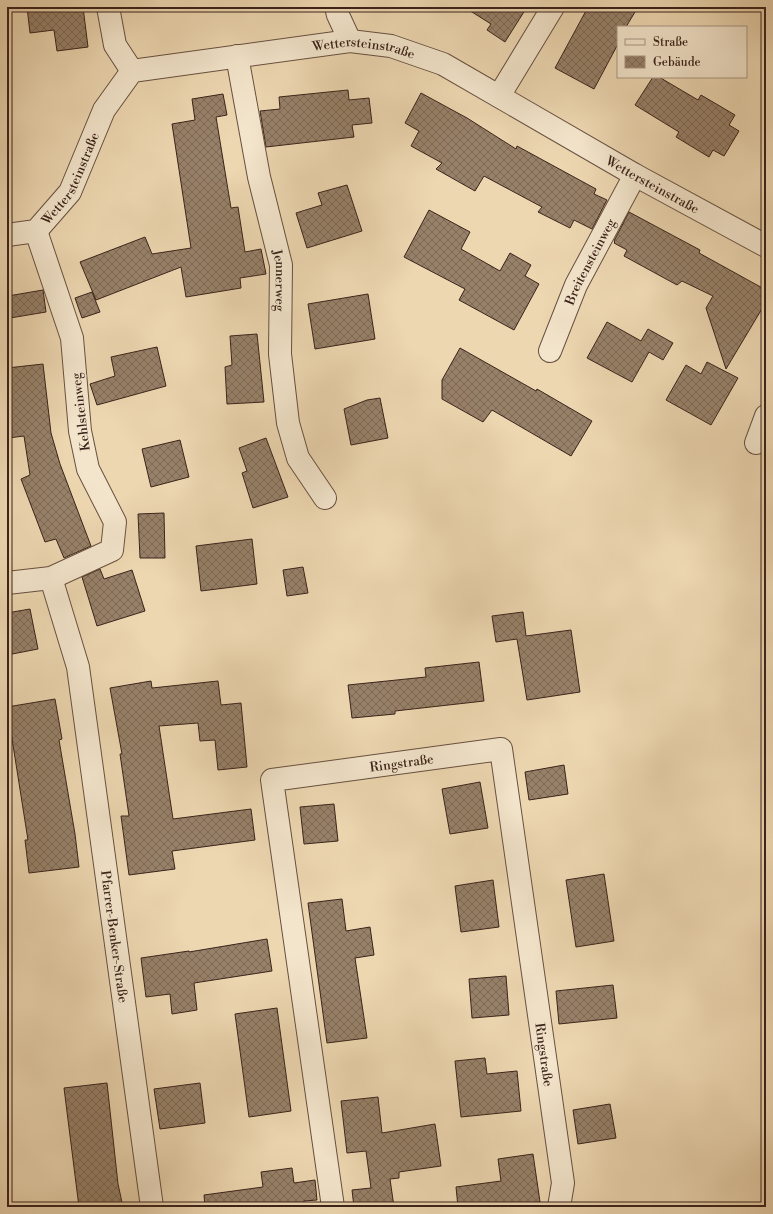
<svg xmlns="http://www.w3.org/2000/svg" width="773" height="1214" font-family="'Libre Bodoni',serif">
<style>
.building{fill:url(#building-cross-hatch);stroke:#3a231a}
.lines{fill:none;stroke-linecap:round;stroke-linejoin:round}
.minor-casing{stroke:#675040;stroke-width:24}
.minor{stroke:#f3e5cc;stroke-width:22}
.labels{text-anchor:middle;stroke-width:3;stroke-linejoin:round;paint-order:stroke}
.street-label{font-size:13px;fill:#3a231a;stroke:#f3e5cc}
</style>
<defs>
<pattern id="building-cross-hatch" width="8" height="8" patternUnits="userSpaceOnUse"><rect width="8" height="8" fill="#978169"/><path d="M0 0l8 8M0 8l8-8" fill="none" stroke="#7c6956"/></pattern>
</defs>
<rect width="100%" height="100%" fill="#edd7b1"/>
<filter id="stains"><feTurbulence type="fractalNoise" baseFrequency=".005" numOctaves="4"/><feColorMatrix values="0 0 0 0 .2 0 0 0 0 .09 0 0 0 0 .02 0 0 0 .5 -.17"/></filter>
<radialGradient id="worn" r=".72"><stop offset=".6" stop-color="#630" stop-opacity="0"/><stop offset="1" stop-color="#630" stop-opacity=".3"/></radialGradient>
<g class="building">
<path d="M 27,7 L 83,7 L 88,47 L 57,51 L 54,30 L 30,33 Z"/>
<path d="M 464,7 L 527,7 L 505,42 L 487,30 L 491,24 Z"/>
<path d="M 588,7 L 638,7 L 626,27 L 618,27 L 618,44 L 594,89 L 555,68 Z"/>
<path d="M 653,77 L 659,77 L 698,100 L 701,95 L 735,115 L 729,125 L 739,131 L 724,156 L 713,150 L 709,157 L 676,137 L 679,132 L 635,105 Z"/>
<path d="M 348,90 L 349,100 L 369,98 L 372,123 L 352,125 L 354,137 L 266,147 L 260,111 L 280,109 L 279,97 Z"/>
<path d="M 421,93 L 467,118 L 516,149 L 517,146 L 596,189 L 594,194 L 607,200 L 592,229 L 574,220 L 570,228 L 538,212 L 542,207 L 484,176 L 475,191 L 436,169 L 442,163 L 411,146 L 419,131 L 405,123 Z"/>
<path d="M 223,94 L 227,115 L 216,117 L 231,208 L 238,207 L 245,252 L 261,249 L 266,274 L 240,278 L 241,288 L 186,297 L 181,267 L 96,300 L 80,262 L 145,237 L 152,254 L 191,248 L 172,124 L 195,120 L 192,99 Z"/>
<path d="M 347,185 L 362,231 L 307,248 L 296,213 L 322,205 L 318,193 Z"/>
<path d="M 429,210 L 470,232 L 461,249 L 500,271 L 510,253 L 531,265 L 525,276 L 539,284 L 514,330 L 459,300 L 465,289 L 404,257 Z"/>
<path d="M 629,212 L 700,250 L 699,253 L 766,290 L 766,302 L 726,369 L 706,308 L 713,296 L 682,281 L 677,285 L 624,256 L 627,250 L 614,243 L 615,242 L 614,241 Z"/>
<path d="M 43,290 L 46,312 L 10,318 L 8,296 Z"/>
<path d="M 92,292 L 100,312 L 82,318 L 75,298 Z"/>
<path d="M 368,294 L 375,339 L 315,349 L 308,304 Z"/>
<path d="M 607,322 L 641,341 L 648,329 L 673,343 L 663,360 L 649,352 L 632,382 L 587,358 Z"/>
<path d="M 257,334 L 264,402 L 227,404 L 225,367 L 232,365 L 230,336 Z"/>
<path d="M 157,347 L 166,386 L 97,405 L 90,384 L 115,376 L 111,357 Z"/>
<path d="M 460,348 L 536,391 L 537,389 L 592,421 L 571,456 L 492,410 L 483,422 L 442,399 L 442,380 Z"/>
<path d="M 707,362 L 738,378 L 711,425 L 666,400 L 686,365 L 701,374 Z"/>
<path d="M 43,364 L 51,433 L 60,464 L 91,546 L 64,558 L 56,539 L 45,542 L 21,479 L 30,475 L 24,436 L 8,438 L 7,427 L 7,368 Z"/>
<path d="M 380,398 L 388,438 L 351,445 L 344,409 L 367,400 Z"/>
<path d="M 266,438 L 288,497 L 253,508 L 242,473 L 247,471 L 239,448 Z"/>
<path d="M 180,440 L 189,477 L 151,487 L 142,449 Z"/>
<path d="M 164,513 L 165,558 L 140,558 L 138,514 Z"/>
<path d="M 252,539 L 257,584 L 201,591 L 196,546 Z"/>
<path d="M 303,567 L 308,593 L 287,596 L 283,570 Z"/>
<path d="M 100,569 L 104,579 L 132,570 L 145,611 L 97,626 L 82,577 Z"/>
<path d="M 30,609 L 38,649 L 7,655 L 7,613 Z"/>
<path d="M 523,612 L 526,636 L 571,630 L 580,692 L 527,700 L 517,639 L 496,642 L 492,616 Z"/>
<path d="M 479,662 L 484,701 L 395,711 L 395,714 L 352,718 L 348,685 L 426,677 L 425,668 Z"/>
<path d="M 151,681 L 152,688 L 218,681 L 221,705 L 241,703 L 247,767 L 218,770 L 215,740 L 200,741 L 198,723 L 159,726 L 173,819 L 251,809 L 255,840 L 172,851 L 175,869 L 129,875 L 121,816 L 129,816 L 120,754 L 122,754 L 110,688 Z"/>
<path d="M 55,699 L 62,739 L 59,740 L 75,834 L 79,867 L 29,873 L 25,840 L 28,840 L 7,707 Z"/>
<path d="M 564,765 L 568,794 L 529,800 L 525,772 Z"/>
<path d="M 480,782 L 488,828 L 450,834 L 442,789 Z"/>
<path d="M 334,804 L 338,841 L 304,844 L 300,807 Z"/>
<path d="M 604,874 L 614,941 L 576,947 L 566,880 Z"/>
<path d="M 493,880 L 499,927 L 461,932 L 455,886 Z"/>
<path d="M 342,899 L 346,931 L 370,927 L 374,955 L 355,958 L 367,1038 L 327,1043 L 308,903 Z"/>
<path d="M 267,939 L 272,971 L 194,983 L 197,1010 L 172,1014 L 170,994 L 146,997 L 141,958 L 189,951 L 189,952 Z"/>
<path d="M 506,976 L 509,1015 L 472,1018 L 469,979 Z"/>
<path d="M 613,985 L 617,1018 L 559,1024 L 556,991 Z"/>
<path d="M 277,1008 L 291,1111 L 249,1117 L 235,1014 Z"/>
<path d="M 485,1058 L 487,1074 L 517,1071 L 521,1111 L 461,1117 L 455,1061 Z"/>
<path d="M 107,1083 L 118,1184 L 123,1207 L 79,1207 L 64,1088 Z"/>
<path d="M 200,1083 L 205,1123 L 160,1129 L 154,1089 Z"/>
<path d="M 378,1097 L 382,1133 L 435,1124 L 441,1166 L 399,1172 L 399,1178 L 390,1179 L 394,1207 L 354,1207 L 352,1190 L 371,1188 L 366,1151 L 347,1153 L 341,1101 Z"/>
<path d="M 610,1104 L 616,1138 L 578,1144 L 573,1110 Z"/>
<path d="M 533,1154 L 540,1202 L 508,1206 L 508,1207 L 458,1207 L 456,1187 L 501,1181 L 498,1159 Z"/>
<path d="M 292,1168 L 294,1183 L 315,1180 L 317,1200 L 304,1201 L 305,1207 L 205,1207 L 204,1195 L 263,1187 L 261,1172 Z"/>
</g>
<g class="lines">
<g class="minor-casing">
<g id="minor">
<path d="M 108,7 L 115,45 L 132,71"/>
<path d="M 336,7 L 338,15 L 350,41"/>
<path id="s1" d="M 237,56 L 259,177 L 281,265 L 280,354 L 288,423 L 298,458 L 325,498"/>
<path d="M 499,96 L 553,7"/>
<path id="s2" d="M 7,235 L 36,231 L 70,192 L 104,110 L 132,71 L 350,41 L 391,46 L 443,64 L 635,175 L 766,246"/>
<path id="s3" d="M 550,351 L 576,285 L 635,175"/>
<path d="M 756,443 L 766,416"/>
<path id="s4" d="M 51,578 L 78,667 L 152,1207"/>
<path d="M 7,583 L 51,578 L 112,550 L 115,522 L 88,469 L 80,431 L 72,338 L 36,231"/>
<path id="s5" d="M 333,1207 L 272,780 L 501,749 L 563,1183 L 559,1207"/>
</g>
</g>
<use href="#minor" class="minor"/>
</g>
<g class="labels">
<g class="street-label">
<text dy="5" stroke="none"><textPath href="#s2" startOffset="452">Wettersteinstraße</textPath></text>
<text dy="5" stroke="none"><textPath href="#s2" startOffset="93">Wettersteinstraße</textPath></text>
<text dy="5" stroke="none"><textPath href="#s2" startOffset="776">Wettersteinstraße</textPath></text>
<text dy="5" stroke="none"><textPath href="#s3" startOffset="98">Breitensteinweg</textPath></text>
<text dy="5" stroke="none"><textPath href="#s1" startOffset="229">Jennerweg</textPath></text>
<text transform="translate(80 412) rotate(-97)" y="5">Kehlsteinweg</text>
<text dy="5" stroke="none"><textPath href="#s5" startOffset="562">Ringstraße</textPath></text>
<text dy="5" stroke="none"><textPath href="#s4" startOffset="365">Pfarrer-Benker-Straße</textPath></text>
<text dy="5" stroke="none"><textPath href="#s5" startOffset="971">Ringstraße</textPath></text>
</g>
</g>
<rect width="773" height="1214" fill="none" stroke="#edd7b1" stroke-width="24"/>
<rect x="8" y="8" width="757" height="1198" fill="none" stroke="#3a231a" stroke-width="2"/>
<rect x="12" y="12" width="749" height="1190" fill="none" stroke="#3a231a"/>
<rect x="617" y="26" width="130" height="52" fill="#f3e5cc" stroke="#a99785"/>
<rect x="625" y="39" width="20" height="6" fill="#f3e5cc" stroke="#a99785"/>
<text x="653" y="46" font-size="12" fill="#3a231a">Straße</text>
<rect x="625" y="56" width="20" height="12" fill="url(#building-cross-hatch)" stroke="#a99785"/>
<text x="653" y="66" font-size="12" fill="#3a231a">Gebäude</text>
<rect width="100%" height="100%" filter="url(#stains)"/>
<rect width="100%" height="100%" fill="url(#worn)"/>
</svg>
